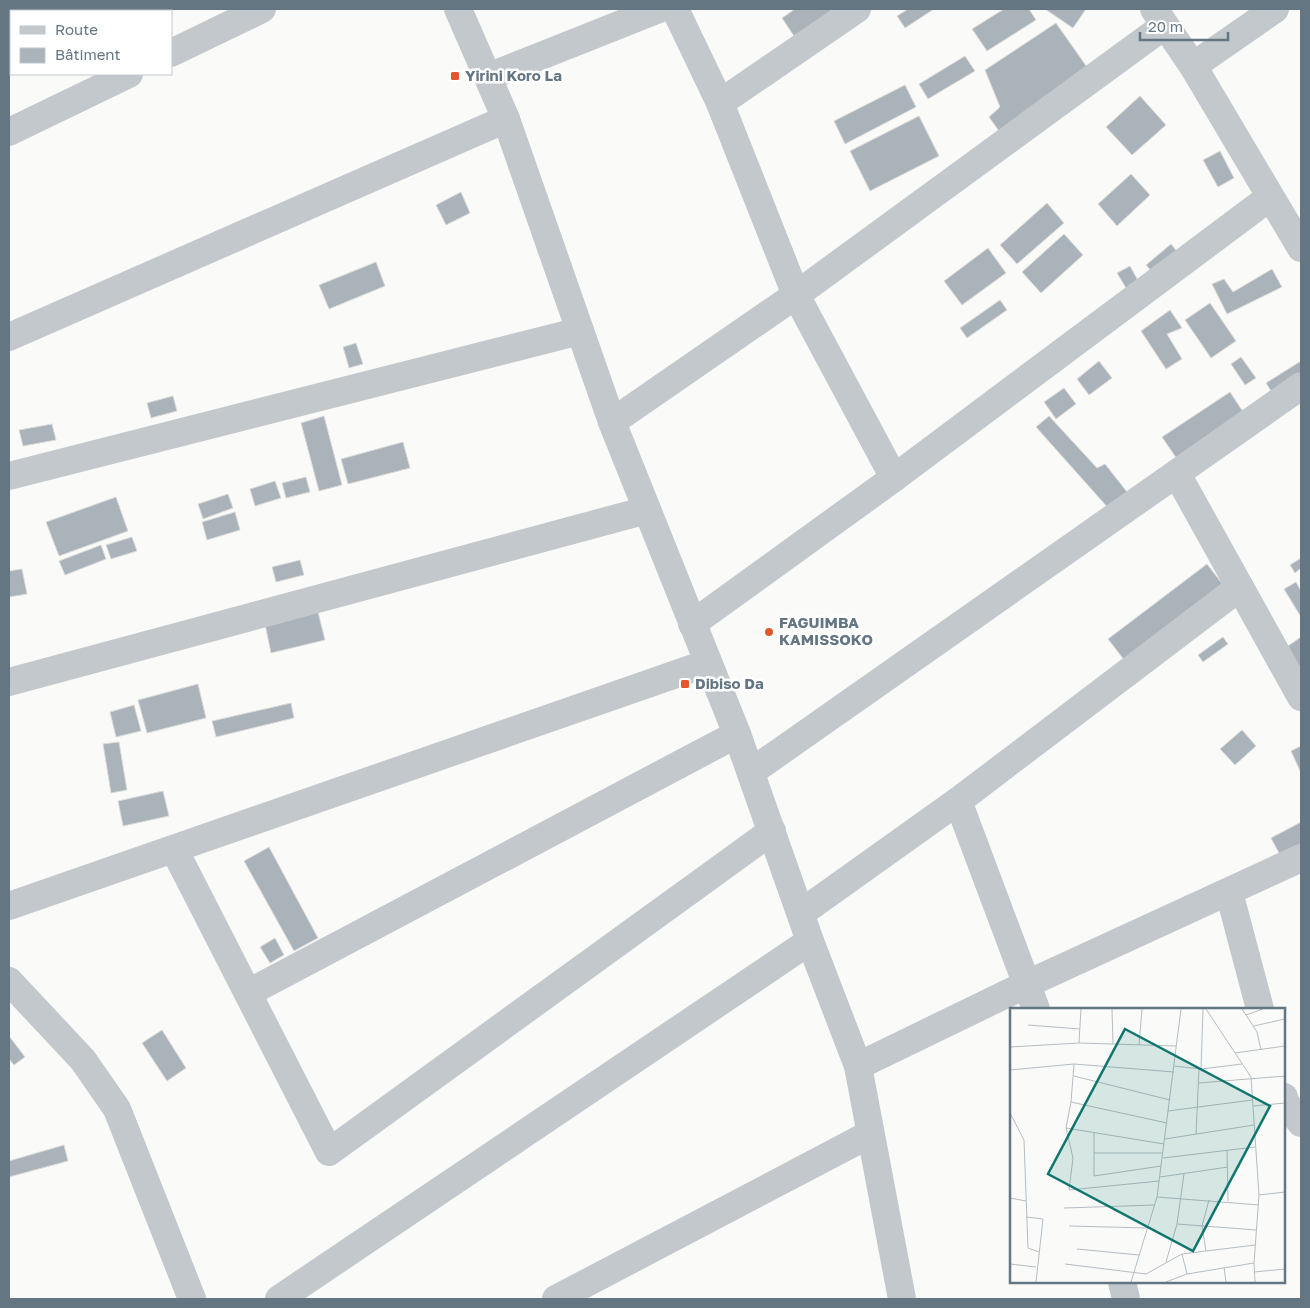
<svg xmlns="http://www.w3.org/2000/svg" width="1310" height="1308" font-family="'Golos Text',sans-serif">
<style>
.building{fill:#aab3b9;stroke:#dcdcda}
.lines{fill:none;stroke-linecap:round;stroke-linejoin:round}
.street{stroke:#c3c8cc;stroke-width:28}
.poi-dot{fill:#e4572e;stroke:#fff;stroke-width:2}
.labels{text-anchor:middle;stroke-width:5;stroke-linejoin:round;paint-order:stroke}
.poi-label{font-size:15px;font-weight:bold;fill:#657683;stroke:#fff;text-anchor:start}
.inset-road{fill:none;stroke:#b5bdc2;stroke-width:1}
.view{fill:#0f766e;fill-opacity:0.15;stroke:#0f766e;stroke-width:2.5}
.inset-edge{fill:none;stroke:#657683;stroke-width:2.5}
</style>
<rect width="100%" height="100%" fill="#fafaf8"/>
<g class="building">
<path d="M 795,9 L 835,9 L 794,36 L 782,18 Z"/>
<path d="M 908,9 L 934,9 L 905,28 L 897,16 Z"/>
<path d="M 1004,9 L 1029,9 L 1036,20 L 987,51 L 972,29 Z"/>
<path d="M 1045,9 L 1086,9 L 1073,28 Z"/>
<path d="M 1056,23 L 1089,70 L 999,131 L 989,117 L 1000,107 L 985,70 Z"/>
<path d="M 965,56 L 975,71 L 928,99 L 919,84 Z"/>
<path d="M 905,85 L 916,107 L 845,144 L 834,121 Z"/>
<path d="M 1140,96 L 1166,125 L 1132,155 L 1106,127 Z"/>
<path d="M 919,116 L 939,156 L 870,191 L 850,151 Z"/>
<path d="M 1220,151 L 1234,178 L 1218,187 L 1203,160 Z"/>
<path d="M 1131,174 L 1150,195 L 1117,226 L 1098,204 Z"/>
<path d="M 461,192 L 470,213 L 446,225 L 436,205 Z"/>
<path d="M 1047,203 L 1064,223 L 1017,264 L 1000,245 Z"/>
<path d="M 1064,234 L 1083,255 L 1041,293 L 1022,272 Z"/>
<path d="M 1171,244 L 1179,254 L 1155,275 L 1146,265 Z"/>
<path d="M 988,248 L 1006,273 L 962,305 L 944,281 Z"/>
<path d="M 376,262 L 385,286 L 329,309 L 319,285 Z"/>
<path d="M 1130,266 L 1141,286 L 1129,293 L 1117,273 Z"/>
<path d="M 1272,269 L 1282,287 L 1227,314 L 1212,284 L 1224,279 L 1233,292 Z"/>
<path d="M 1000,300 L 1007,310 L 967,338 L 960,328 Z"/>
<path d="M 1210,303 L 1236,341 L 1211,358 L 1185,320 Z"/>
<path d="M 1170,310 L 1182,328 L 1167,334 L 1182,359 L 1166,369 L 1141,331 Z"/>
<path d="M 356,343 L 363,364 L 349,368 L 343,347 Z"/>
<path d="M 1241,357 L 1256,378 L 1245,385 L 1231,364 Z"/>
<path d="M 1099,361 L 1112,378 L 1089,395 L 1077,379 Z"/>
<path d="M 1301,361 L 1301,377 L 1273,394 L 1266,383 Z"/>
<path d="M 1064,388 L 1076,404 L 1056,419 L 1044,402 Z"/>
<path d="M 1230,392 L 1247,418 L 1179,462 L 1162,437 Z"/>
<path d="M 173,396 L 177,411 L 151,418 L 147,403 Z"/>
<path d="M 324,416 L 342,485 L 319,491 L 301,423 Z"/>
<path d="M 1049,416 L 1097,468 L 1105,464 L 1131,497 L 1110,510 L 1036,427 Z"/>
<path d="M 52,424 L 56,440 L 23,446 L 19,430 Z"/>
<path d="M 403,442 L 410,468 L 348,484 L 341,459 Z"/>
<path d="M 306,477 L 310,492 L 286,498 L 282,483 Z"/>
<path d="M 275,481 L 281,498 L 255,506 L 250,489 Z"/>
<path d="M 228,494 L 233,508 L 203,519 L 198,504 Z"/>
<path d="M 116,497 L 128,531 L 59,556 L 46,522 Z"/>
<path d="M 235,512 L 240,530 L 207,540 L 202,522 Z"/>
<path d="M 132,537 L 137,551 L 111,559 L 106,545 Z"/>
<path d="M 101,545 L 106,559 L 65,575 L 59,561 Z"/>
<path d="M 1301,558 L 1301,568 L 1295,573 L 1290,565 Z"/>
<path d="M 300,560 L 304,575 L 276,582 L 272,567 Z"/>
<path d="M 1207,564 L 1224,586 L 1125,661 L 1108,639 Z"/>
<path d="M 22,569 L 27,594 L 9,597 L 9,571 Z"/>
<path d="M 1296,582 L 1301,591 L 1301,617 L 1284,589 Z"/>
<path d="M 318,612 L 325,640 L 271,653 L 265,624 Z"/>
<path d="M 1223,637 L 1228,644 L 1203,662 L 1198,655 Z"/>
<path d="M 1301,637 L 1301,672 L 1285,648 Z"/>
<path d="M 198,684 L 206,718 L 147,733 L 138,700 Z"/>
<path d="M 291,703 L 294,718 L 216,737 L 212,721 Z"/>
<path d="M 134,705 L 141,731 L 116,737 L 110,712 Z"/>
<path d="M 1242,730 L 1256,746 L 1235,765 L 1220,749 Z"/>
<path d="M 119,742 L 127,790 L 111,793 L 103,744 Z"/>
<path d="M 1301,746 L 1301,773 L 1291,751 Z"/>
<path d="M 163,791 L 169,816 L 123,826 L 118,801 Z"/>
<path d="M 1301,822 L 1301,844 L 1280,855 L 1271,838 Z"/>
<path d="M 269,847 L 318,938 L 294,951 L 244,861 Z"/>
<path d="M 275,938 L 284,955 L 270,963 L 260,947 Z"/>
<path d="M 162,1030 L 186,1068 L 167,1081 L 142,1043 Z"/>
<path d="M 9,1036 L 25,1057 L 14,1065 L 9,1059 Z"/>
<path d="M 64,1145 L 68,1161 L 9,1177 L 9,1161 Z"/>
</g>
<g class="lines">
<g class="street">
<path d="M 135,9 L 136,11"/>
<path d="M 458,9 L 506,119 L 612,422 L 737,734 L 810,941 L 858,1066 L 902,1299"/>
<path d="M 675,9 L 720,103 L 796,295 L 894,478"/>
<path d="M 1154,9 L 1193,66 L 1301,248"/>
<path d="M 171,53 L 262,9"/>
<path d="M 1193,66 L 1275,9"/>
<path d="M 488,77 L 659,9"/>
<path d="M 720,103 L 857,9"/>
<path d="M 9,132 L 129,74"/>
<path d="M 9,337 L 506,119"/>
<path d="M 612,422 L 796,295 L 1164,26"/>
<path d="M 1177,474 L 1301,697"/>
<path d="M 9,476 L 580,331"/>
<path d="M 692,624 L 894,478 L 1270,197"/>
<path d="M 9,682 L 647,510"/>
<path d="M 751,772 L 1301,386"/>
<path d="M 958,801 L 1036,1009"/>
<path d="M 174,849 L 329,1152 L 772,831"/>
<path d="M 1229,892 L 1260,1009"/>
<path d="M 9,906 L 708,663"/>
<path d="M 801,913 L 958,801 L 1240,587"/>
<path d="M 9,981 L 83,1060 L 117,1109 L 192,1299"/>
<path d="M 248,993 L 737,734"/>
<path d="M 858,1066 L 1027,984 L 1301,858"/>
<path d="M 1284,1097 L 1285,1102 L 1301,1123"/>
<path d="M 1122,1282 L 1126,1299"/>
<path d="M 279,1299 L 810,941"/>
<path d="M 556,1299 L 870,1134"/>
</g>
</g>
<g class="poi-dot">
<rect x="450" y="71" width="10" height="10" rx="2.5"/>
<circle cx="769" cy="632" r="5"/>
<rect x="680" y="679" width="10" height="10" rx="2.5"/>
</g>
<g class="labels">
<g class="poi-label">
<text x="465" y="81">Yirini Koro La</text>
<text x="779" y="628">FAGUIMBA<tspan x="779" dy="17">KAMISSOKO</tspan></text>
<text x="695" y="689">Dibiso Da</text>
</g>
</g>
<g transform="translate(1010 1008)">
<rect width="275" height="275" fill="#fafaf8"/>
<path class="inset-road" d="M 102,1 L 103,36M 196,1 L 241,69 L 249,187 L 244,255 L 245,274M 232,1 L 247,24 L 251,42M 236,7 L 253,1M 18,17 L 70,21M 244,18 L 275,11M 69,35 L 71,1M 129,37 L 132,1M 0,39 L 69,35 L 166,38M 225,45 L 275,38M 164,58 L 191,61 L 232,56M 191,61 L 193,1M 0,62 L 64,56 L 164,64M 64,68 L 160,92M 189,75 L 275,68M 61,94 L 64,56M 275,95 L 275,185M 243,98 L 275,95M 158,103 L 242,92M 0,105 L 14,132 L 18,240 L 29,244M 56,120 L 154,136M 84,125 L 84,168 L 151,158M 186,126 L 189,61M 155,131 L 244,117M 217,142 L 218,193M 84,145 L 153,145M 153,150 L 245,139M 150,169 L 218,159M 149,173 L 59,182 L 63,150 L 56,120 L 61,94 L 157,115M 249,187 L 275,184M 147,189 L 249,197M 0,190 L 16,193M 54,200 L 145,197M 16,209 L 33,211 L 26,274M 167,216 L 246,222M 59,218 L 138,220M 67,241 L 129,247M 196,243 L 192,218 L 199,192M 172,246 L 177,266M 156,254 L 167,216 L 174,166M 0,256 L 26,259M 55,256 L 136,266 L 172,246 L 245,237M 214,259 L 216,274M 244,264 L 275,261M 121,274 L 147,189 L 171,1M 156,274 L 177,266 L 244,255"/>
<path class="view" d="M 115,21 L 260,98 L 183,243 L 38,166 Z"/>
<rect width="275" height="275" class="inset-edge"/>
</g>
<rect width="1310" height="1308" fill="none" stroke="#657683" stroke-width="20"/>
<rect x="10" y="10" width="162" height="65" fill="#ffffff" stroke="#c1c8cd"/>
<rect x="20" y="26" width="25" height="8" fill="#c3c8cc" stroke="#c1c8cd"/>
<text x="55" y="35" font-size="15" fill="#657683">Route</text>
<rect x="20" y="48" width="25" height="15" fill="#aab3b9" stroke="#c1c8cd"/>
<text x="55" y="60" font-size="15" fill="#657683">Bâtiment</text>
<path d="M1140 32v8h88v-8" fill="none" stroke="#657683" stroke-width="2.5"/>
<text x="1148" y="32" font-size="15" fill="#657683" stroke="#ffffff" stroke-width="4" paint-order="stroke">20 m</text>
</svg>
